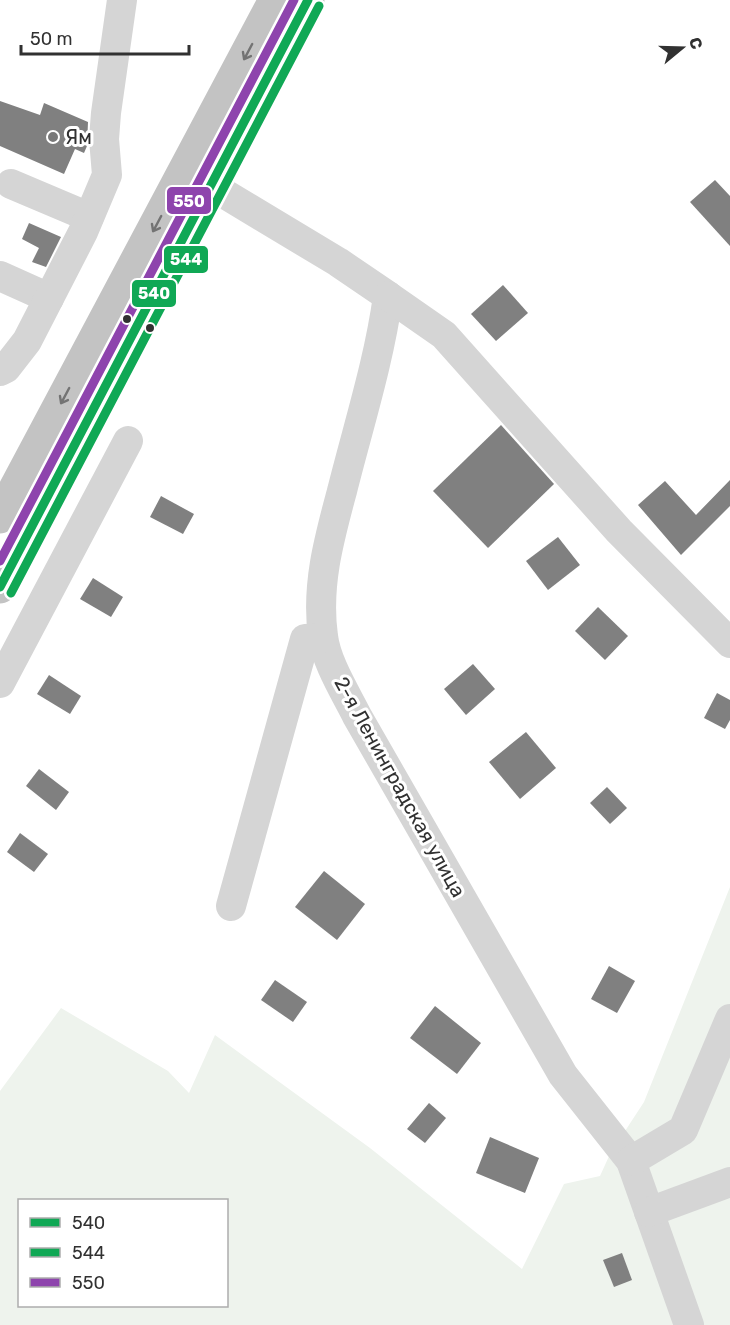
<svg xmlns="http://www.w3.org/2000/svg" width="730" height="1325" font-family="Rubik,sans-serif">
<style>
.green{fill:#eef3ed;fill-rule:evenodd}
.building{fill:#808080}
.lines{fill:none;stroke-linecap:round;stroke-linejoin:round}
.minor{stroke:#d5d5d5;stroke-width:30}
.highway{stroke:#c3c3c3;stroke-width:33}
.bus-1-casing{stroke:#fff;stroke-width:14}
.bus-2-casing{stroke:#fff;stroke-width:14}
.bus-3-casing{stroke:#fff;stroke-width:14}
.bus-1{stroke:#10a855;stroke-width:9}
.bus-2{stroke:#10a855;stroke-width:9}
.bus-3{stroke:#8e44ad;stroke-width:9}
.oneway{stroke:#737373}
.poi-dot{fill:#797979;stroke:#fff;stroke-width:2}
.bus-dot{fill:#313131;stroke:#fff;stroke-width:2}
.labels{text-anchor:middle;stroke-width:6;stroke-linejoin:round;paint-order:stroke}
.poi-label{font-size:20px;fill:#313131;stroke:#fff;text-anchor:start}
.street-label{font-size:20px;fill:#313131;stroke:#fff}
.line-badge{stroke:#fff;stroke-width:2}
.badge-label{font-size:16px;text-anchor:middle;font-weight:bold;fill:#fff}
</style>
<rect width="100%" height="100%" fill="#fff"/>
<path class="green" d="M 730,887 L 730,1325 L 0,1325 L 0,1091 L 61,1008 L 168,1071 L 189,1093 L 215,1035 L 370,1148 L 522,1269 L 564,1184 L 600,1176 L 610,1154 L 644,1102 ZM 20,1200 L 226,1200 L 226,1306 L 20,1306 Z"/>
<g class="building">
<path d="M 0,101 L 40,115 L 44,103 L 88,122 L 87,146 L 84,153 L 75,149 L 64,174 L 0,146 Z"/>
<path d="M 715,180 L 730,196 L 730,246 L 690,202 Z"/>
<path d="M 29,223 L 61,237 L 46,267 L 32,262 L 39,248 L 22,239 Z"/>
<path d="M 503,285 L 528,313 L 496,341 L 471,314 Z"/>
<path d="M 501,425 L 554,484 L 488,548 L 433,491 Z"/>
<path d="M 730,480 L 730,506 L 681,555 L 638,505 L 665,481 L 696,515 Z"/>
<path d="M 161,496 L 194,514 L 183,534 L 150,517 Z"/>
<path d="M 558,537 L 580,565 L 548,590 L 526,561 Z"/>
<path d="M 93,578 L 123,597 L 111,617 L 80,599 Z"/>
<path d="M 598,607 L 628,636 L 605,660 L 575,631 Z"/>
<path d="M 473,664 L 495,689 L 466,715 L 444,689 Z"/>
<path d="M 49,675 L 81,696 L 70,714 L 37,694 Z"/>
<path d="M 717,693 L 730,700 L 730,720 L 725,729 L 704,718 Z"/>
<path d="M 526,732 L 556,768 L 520,799 L 489,762 Z"/>
<path d="M 39,769 L 69,792 L 56,810 L 26,786 Z"/>
<path d="M 607,787 L 627,808 L 610,824 L 590,803 Z"/>
<path d="M 20,833 L 48,854 L 34,872 L 7,852 Z"/>
<path d="M 324,871 L 365,904 L 337,940 L 295,907 Z"/>
<path d="M 609,966 L 635,981 L 617,1013 L 591,999 Z"/>
<path d="M 275,980 L 307,1002 L 293,1022 L 261,1000 Z"/>
<path d="M 435,1006 L 481,1043 L 457,1074 L 410,1038 Z"/>
<path d="M 429,1103 L 446,1118 L 425,1143 L 407,1129 Z"/>
<path d="M 490,1137 L 539,1158 L 525,1193 L 476,1173 Z"/>
<path d="M 622,1253 L 632,1280 L 614,1287 L 603,1260 Z"/>
</g>
<g class="lines">
<g class="minor">
<path d="M 11,184 L 89,217"/>
<path d="M 210,185 L 338,262 L 388,296 C 379,362 358,427 342,491 C 329,539 316,586 323,636 C 326,662 345,692 357,716 L 563,1075 L 631,1161 L 689,1325"/>
<path d="M 0,276 L 49,298"/>
<path d="M 388,296 L 444,335 L 619,531 L 730,643"/>
<path d="M 0,371 L 6,368 L 27,341 L 83,232 L 107,175 L 104,139 L 106,113 L 122,0"/>
<path d="M 0,683 L 128,441"/>
<path d="M 231,906 L 305,639 L 323,638"/>
<path d="M 631,1161 L 683,1130 L 730,1019"/>
<path d="M 649,1212 L 730,1182"/>
</g>
<g class="highway">
<path d="M 0,517 L 275,0"/>
<path d="M 0,587 L 308,0"/>
</g>
<g class="bus-1-casing">
<path id="bus-1" d="M 0,587 L 308,0"/>
</g>
<g class="bus-2-casing">
<path id="bus-2" d="M 11,593 L 319,6"/>
</g>
<g class="bus-3-casing">
<path id="bus-3" d="M 0,561 L 294,0"/>
</g>
<use href="#bus-1" class="bus-1"/>
<use href="#bus-2" class="bus-2"/>
<use href="#bus-3" class="bus-3"/>
</g>
<defs><path id="oneway-shaft" d="M-6 0H5M1.5-3L5.5 0L1.5 3" fill="none" stroke-width="1.6" stroke-linecap="round" stroke-linejoin="round" transform="scale(1.5)"/></defs>
<g class="oneway">
<use href="#oneway-shaft" transform="translate(248 52) rotate(118)"/>
<use href="#oneway-shaft" transform="translate(157 224) rotate(118)"/>
<use href="#oneway-shaft" transform="translate(65 396) rotate(118)"/>
</g>
<circle class="poi-dot" cx="53" cy="137" r="6"/>
<g class="bus-dot">
<circle cx="127" cy="319" r="5"/>
<circle cx="150" cy="328" r="5"/>
</g>
<g class="labels">
<g class="poi-label">
<text x="65" y="144">Ям</text>
</g>
<g class="street-label">
<text transform="translate(400 787) rotate(61)" y="7">2-я Ленинградская улица</text>
</g>
</g>
<g class="line-badge">
<rect x="166" y="186" width="46" height="29" rx="6" fill="#8e44ad"/>
<rect x="163" y="245" width="46" height="29" rx="6" fill="#10a855"/>
<rect x="131" y="279" width="46" height="29" rx="6" fill="#10a855"/>
</g>
<g class="badge-label">
<text x="189" y="207">550</text>
<text x="186" y="265">544</text>
<text x="154" y="299">540</text>
</g>
<rect x="18" y="1199" width="210" height="108" fill="#ffffff" stroke="#adadad" stroke-width="1.5"/>
<rect x="30" y="1218" width="30" height="9" fill="#10a855" stroke="#adadad" stroke-width="1.5"/>
<text x="72" y="1229" font-size="18" fill="#313131">540</text>
<rect x="30" y="1248" width="30" height="9" fill="#10a855" stroke="#adadad" stroke-width="1.5"/>
<text x="72" y="1259" font-size="18" fill="#313131">544</text>
<rect x="30" y="1278" width="30" height="9" fill="#8e44ad" stroke="#adadad" stroke-width="1.5"/>
<text x="72" y="1289" font-size="18" fill="#313131">550</text>
<g transform="translate(682 48) rotate(71)" stroke="#ffffff" stroke-width="4.5" paint-order="stroke">
<path d="M0-4.5L10 22L0 15L-10 22Z" fill="#313131"/>
<text y="-9" font-size="16" font-weight="bold" text-anchor="middle" fill="#313131">С</text>
</g>
<path d="M21 45v9h168v-9" fill="none" stroke="#313131" stroke-width="3"/>
<text x="30" y="45" font-size="18" fill="#313131" stroke="#ffffff" stroke-width="4.5" paint-order="stroke">50 m</text>
</svg>
